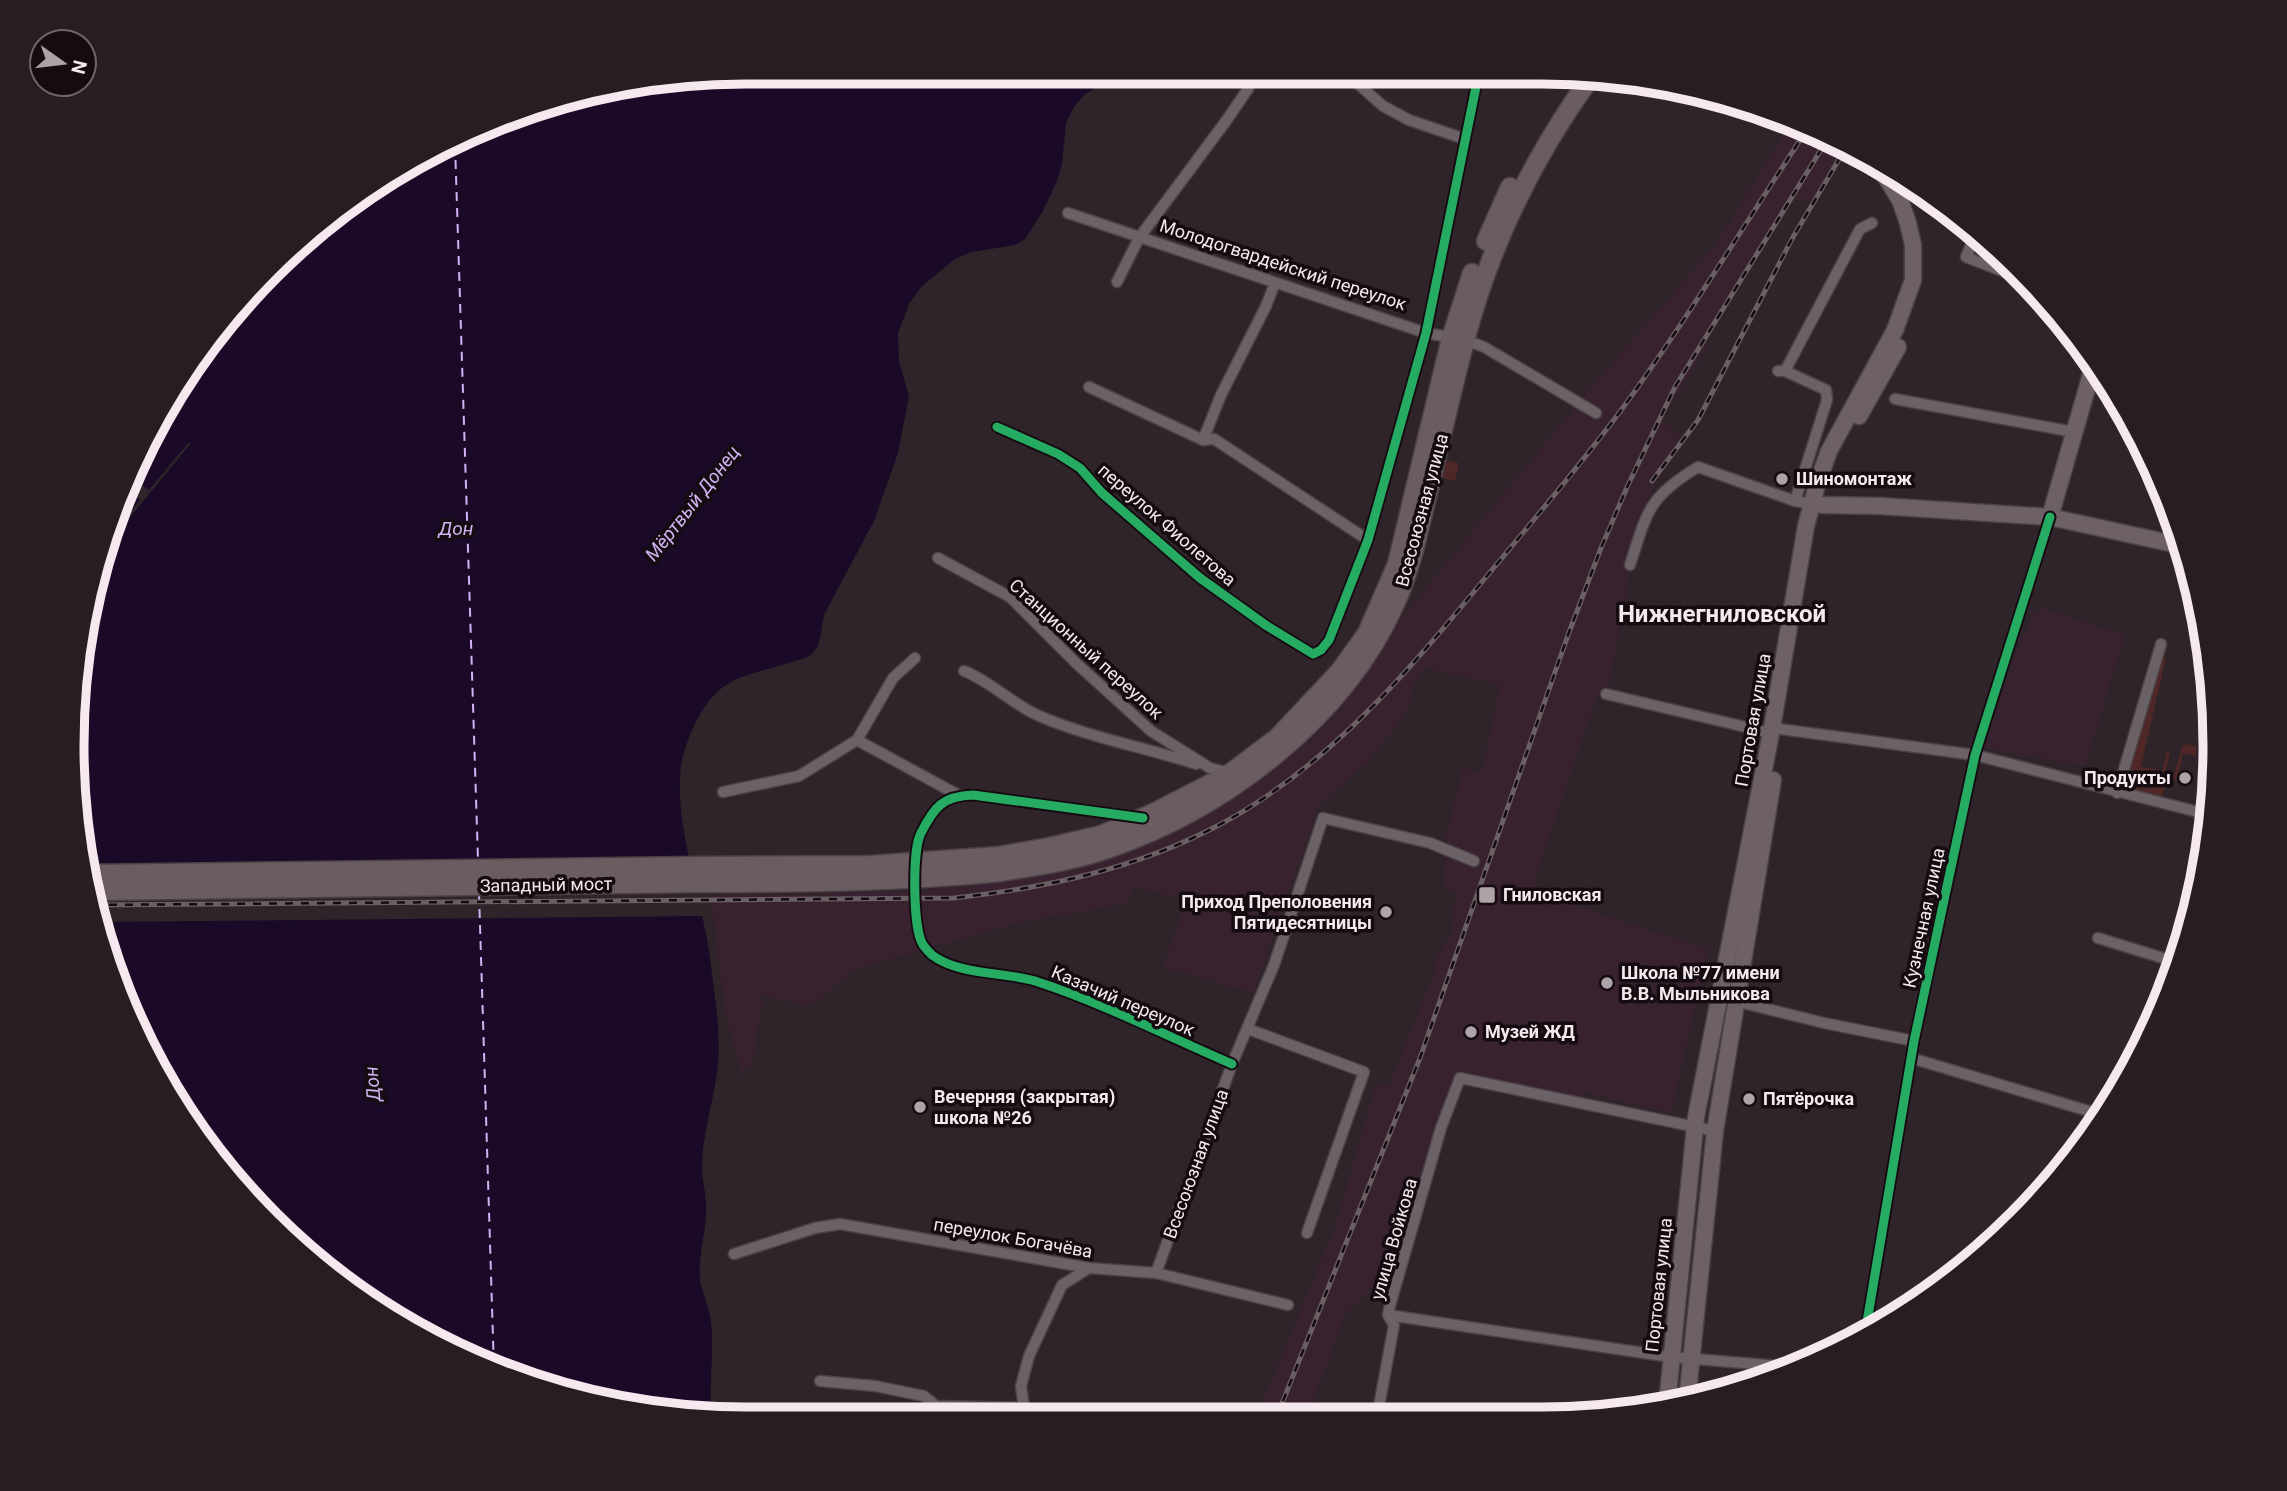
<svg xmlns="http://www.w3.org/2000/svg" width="2287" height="1491" font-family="Roboto,sans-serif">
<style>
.built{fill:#39222f}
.green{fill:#4e2726}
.water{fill:#1a0a27}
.pier{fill:#2e2429}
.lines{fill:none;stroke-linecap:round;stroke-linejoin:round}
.ferry{stroke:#d1b2f3;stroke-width:2;stroke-dasharray:9 7;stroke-linecap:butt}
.street-casing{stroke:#4b4246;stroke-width:13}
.primary-casing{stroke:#4b4246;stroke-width:19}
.highway-casing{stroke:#4b4246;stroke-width:21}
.street{stroke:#6a6266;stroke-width:10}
.primary{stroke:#6e6166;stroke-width:16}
.highway{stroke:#6a5c61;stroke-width:18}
.rail-casing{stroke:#6a6064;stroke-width:5}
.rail{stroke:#150c11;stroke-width:2.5;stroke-dasharray:8;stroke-linecap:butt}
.highway-bridge-casing{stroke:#4b4246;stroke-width:21;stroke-linecap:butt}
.highway-bridge{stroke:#6a5c61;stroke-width:18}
.cycleway-casing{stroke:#150c11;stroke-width:13}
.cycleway{stroke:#26ab63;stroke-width:9}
.poi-dot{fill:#afa3aa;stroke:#150c11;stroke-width:2.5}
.labels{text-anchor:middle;stroke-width:7;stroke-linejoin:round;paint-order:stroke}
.street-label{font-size:18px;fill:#f5e8ef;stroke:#150c11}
.poi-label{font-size:18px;font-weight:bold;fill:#f5e8ef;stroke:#150c11;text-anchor:start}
.water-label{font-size:19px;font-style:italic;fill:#d1b2f3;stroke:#150c11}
.district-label{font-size:24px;font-weight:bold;fill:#f5e8ef;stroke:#150c11}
.rim{fill:none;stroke:#f5e8ef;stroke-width:9}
</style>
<rect width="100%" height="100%" fill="#2e2429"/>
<g class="built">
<path d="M 1791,121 L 1800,123 L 1846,152 L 1812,205 L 1796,195 L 1706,339 L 1708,345 L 1662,420 L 1683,440 L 1650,493 L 1631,555 L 1624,610 L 1609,682 L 1611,697 L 1598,694 L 1533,885 L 1547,890 L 1545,896 L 1708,949 L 1671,1113 L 1583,1092 L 1580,1098 L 1481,1078 L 1466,1072 L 1376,1284 L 1346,1313 L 1307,1417 L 1257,1416 L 1335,1227 L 1376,1084 L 1389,1086 L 1435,971 L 1434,963 L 1452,931 L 1456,893 L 1443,887 L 1446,859 L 1443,849 L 1463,768 L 1482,773 L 1500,684 L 1424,668 L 1413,685 L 1407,711 L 1370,760 L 1319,805 L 1253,993 L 1163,967 L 1186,900 L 1134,887 L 1127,903 L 1018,923 L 855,969 L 810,1007 L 763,995 L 751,1069 L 745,1067 L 743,1078 L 726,1016 L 711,896 L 921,891 L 1003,879 L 1249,783 L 1293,752 L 1359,680 L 1394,627 L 1590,389 L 1717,243 Z"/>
<path d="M 2042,608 L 2125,635 L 2085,766 L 1984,748 L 2014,657 L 2034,612 Z"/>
</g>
<g class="green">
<path d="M 1447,460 L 1459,463 L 1455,481 L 1442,478 Z"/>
<path d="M 2160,656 L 2166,658 L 2141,766 L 2162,771 L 2167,751 L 2170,752 L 2164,779 L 2139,773 L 2129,776 Z"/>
<path d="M 2187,744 L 2196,746 L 2196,756 L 2183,753 L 2177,780 L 2173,779 L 2183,745 Z"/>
<path d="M 2138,779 L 2165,786 L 2162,798 L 2129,790 L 2129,782 Z"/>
</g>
<path class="water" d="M 745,72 L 1107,74 L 1100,85 L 1084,95 L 1074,107 L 1066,123 L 1062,164 L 1057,181 L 1043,211 L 1025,239 L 1015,245 L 972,252 L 955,259 L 921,287 L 909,304 L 898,333 L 899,362 L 909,396 L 898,453 L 874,521 L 825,613 C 819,630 824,650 805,658 C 739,680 714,671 686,746 C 665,801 703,899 710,958 C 714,992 721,1030 718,1064 C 715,1098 702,1133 702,1168 C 702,1182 707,1196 706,1210 C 706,1233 698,1256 700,1278 C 700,1287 705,1295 707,1304 C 710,1314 712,1324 712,1335 C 713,1361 709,1387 712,1414 L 658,1414 L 487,1368 L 302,1252 L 185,1119 L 95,920 L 73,702 L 108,529 L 211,335 L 371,186 L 529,107 Z"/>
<g class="pier">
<path d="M 189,442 L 191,443 L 103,550 L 105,544 L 140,500 L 133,494 L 140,484 L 149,490 Z"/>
<path d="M 694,858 L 707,916 L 96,922 L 89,867 Z"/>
</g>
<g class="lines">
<g class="ferry">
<path d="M 455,144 L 478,860"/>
<path d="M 479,893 L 494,1370"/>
</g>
<g class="street-casing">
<g id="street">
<path d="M 1349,76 L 1383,106 L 1409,120 L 1465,139"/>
<path d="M 1068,213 L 1426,333 L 1465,340 L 1484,347 L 1596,413"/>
<path d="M 1976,233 L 1966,257 L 2023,279"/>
<path d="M 1117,282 L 1139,238 L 1226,121 L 1248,89 L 1251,75"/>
<path d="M 1778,371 L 1785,371 L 1826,390 L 1827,400 L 1795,501"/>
<path d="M 1785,371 L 1860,229 L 1872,223"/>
<path d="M 1089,387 L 1203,440 L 1214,439 L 1368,540"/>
<path d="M 1895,399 L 2074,432"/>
<path d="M 997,427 L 1058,454 L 1080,468 L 1102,493 L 1200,578 L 1267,626 L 1313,654 L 1321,650 L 1329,640 L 1368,540 L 1426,333 L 1478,77"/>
<path d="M 1203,440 L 1221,395 L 1266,306 L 1275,283"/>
<path d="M 938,558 L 1010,597 L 1076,663 L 1151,731 L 1210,768 L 1229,773"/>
<path d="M 1630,565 C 1647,512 1648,497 1698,467 L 1795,501 L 1812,504"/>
<path d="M 964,671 C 990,681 1011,703 1037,715 C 1087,737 1144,747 1196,764"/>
<path d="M 1606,694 L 1771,733"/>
<path d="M 1772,728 L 1975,755 L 2210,815"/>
<path d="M 857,740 L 960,796"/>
<path d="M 723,792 L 799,776 L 857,740 L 893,678 L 915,658"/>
<path d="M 2117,793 L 2161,644"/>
<path d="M 1136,817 L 973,795 C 943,796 934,807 921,833 C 912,849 913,926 922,943 C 924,947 929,952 932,955 C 958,975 1005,972 1035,981 C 1103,1003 1167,1036 1232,1064"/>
<path d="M 2098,938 L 2179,963"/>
<path d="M 1735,1001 L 1824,1023 L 1914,1041"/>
<path d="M 1248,1029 L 1364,1072 L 1307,1233"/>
<path d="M 1911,1058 L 2102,1115"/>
<path d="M 734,1254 L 815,1228 L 840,1224 L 1089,1268 L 1156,1273 L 1288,1305"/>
<path d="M 1156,1273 L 1232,1064 L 1274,965 L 1323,818 L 1430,843 L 1474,861"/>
<path d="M 1388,1315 L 1671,1357 L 1793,1367"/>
<path d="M 1865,1334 L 1914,1041 L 1975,755 L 2050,517"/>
<path d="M 820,1381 L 875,1386 L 924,1396 L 936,1406 L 1024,1408 L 1047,1415"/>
<path d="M 1024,1408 L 1021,1386 L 1029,1356 L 1062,1285 L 1089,1268"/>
<path d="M 922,1415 L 936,1406"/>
<path d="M 1377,1417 L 1394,1325 L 1388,1315 L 1389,1309 L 1441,1128 L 1460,1078 L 1715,1131"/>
</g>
</g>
<g class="primary-casing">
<g id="primary">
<path d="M 1859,416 L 1898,347"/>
<path d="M 1821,505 L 1880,506 L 2050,517 L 2183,546"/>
<path d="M 2050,517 L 2094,364"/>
<path d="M 1687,1401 L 1715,1131 L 1773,780"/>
<path d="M 1667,1404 L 1696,1117 L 1772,728 L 1806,526 L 1817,485 L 1829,451 L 1895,330 L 1913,280 L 1913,245 L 1908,223 L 1900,200 L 1885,176"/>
</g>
</g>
<g class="highway-casing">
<g id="highway">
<path d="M 1486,241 L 1510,187"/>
<path d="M 998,856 L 1049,847 L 1101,835 L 1151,814 L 1229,774 L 1277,738 L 1339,672 L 1367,633 L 1397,564 L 1451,338 L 1472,273"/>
<path d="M 1000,872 C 1037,866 1074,861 1110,848 C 1226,808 1344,718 1395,604 C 1411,570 1418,533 1427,497 C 1440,445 1451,393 1465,341 C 1490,245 1533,157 1591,77"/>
<path d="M 90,874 L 697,866"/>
<path d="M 92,891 L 699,883"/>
</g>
</g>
<use href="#street" class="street"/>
<use href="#primary" class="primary"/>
<use href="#highway" class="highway"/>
<g class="rail-casing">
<g id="rail">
<path d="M 1652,481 L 1698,420 L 1793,237 L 1844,151"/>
<path d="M 93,905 L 954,898 C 1046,888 1136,869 1219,825 C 1328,767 1408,672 1486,577 C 1532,522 1579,467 1622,409 C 1688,318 1746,222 1808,128"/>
<path d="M 1277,1416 L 1420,1058 L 1568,635 L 1601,548 L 1628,485 L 1675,387 L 1827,140"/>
</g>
</g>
<use href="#rail" class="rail"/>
<g class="highway-bridge-casing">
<g id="highway-bridge">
<path d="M 697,866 L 870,865 L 998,856"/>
<path d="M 699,883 C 800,883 900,882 1000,872"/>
</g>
</g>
<use href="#highway-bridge" class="highway-bridge"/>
<g class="cycleway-casing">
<g id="cycleway">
<path d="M 997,427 L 1058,454 L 1080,468 L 1102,493 L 1200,578 L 1267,626 L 1313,654 L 1321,650 L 1329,640 L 1368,540 L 1426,333 L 1478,77"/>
<path d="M 1143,818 L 973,795 C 943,796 934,807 921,833 C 912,849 913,926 922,943 C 924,947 929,952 932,955 C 958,975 1005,972 1035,981 C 1103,1003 1167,1036 1232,1064"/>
<path d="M 1865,1334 L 1914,1041 L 1975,755 L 2050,517"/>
</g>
</g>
<use href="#cycleway" class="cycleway"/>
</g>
<g class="poi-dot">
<circle cx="1782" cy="479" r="7"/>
<circle cx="2185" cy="778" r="7"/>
<rect x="1478" y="886" width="18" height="18" rx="3.5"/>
<circle cx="1386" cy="912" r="7"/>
<circle cx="1607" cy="983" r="7"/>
<circle cx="1471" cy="1032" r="7"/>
<circle cx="1749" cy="1099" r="7"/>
<circle cx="920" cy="1107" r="7"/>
</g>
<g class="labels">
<g class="street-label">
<text transform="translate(1283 265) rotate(18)" y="6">Молодогвардейский переулок</text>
<text transform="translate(1422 510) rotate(-75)" y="6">Всесоюзная улица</text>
<text transform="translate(1167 525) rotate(41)" y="6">переулок Фиолетова</text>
<text transform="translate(1086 649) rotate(42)" y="6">Станционный переулок</text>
<text transform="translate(1753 720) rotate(-80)" y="6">Портовая улица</text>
<text transform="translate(546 885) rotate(-1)" y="6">Западный мост</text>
<text transform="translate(1924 918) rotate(-78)" y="6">Кузнечная улица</text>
<text transform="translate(1123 1001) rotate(23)" y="6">Казачий переулок</text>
<text transform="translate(1196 1164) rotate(-70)" y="6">Всесоюзная улица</text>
<text transform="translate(1013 1238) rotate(10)" y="6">переулок Богачёва</text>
<text transform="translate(1394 1239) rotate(-74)" y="6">улица Войкова</text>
<text transform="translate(1659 1285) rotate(-84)" y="6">Портовая улица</text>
</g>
<g class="poi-label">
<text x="1796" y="485">Шиномонтаж</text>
<text x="2171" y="784" text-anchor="end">Продукты</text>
<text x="1503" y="901">Гниловская</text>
<text x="1372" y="908" text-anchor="end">Приход Преполовения<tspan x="1372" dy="21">Пятидесятницы</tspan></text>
<text x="1621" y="979">Школа №77 имени<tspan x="1621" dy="21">В.В. Мыльникова</tspan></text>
<text x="1485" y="1038">Музей ЖД</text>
<text x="934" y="1103">Вечерняя (закрытая)<tspan x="934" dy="21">школа №26</tspan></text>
<text x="1763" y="1105">Пятёрочка</text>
</g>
<g class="water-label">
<text transform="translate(692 503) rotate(-52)" y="7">Мёртвый Донец</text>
<text x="456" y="535">Дон</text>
<text transform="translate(372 1084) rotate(-95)" y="7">Дон</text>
</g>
<g class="district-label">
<text x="1722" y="622">Нижнегниловской</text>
</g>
</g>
<path d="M0 0H2287V1491H0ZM745 84H1542A661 661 0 0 1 2203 745V746A661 661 0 0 1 1542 1407H745A661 661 0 0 1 84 746V745A661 661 0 0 1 745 84Z" fill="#271e23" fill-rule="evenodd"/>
<path class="rim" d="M745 84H1542A661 661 0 0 1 2203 745V746A661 661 0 0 1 1542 1407H745A661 661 0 0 1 84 746V745A661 661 0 0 1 745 84Z"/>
<g transform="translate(63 63) rotate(104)"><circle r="33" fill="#150c11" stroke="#6f646a" stroke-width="2"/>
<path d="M0-5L12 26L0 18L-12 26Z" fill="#afa3aa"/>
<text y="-10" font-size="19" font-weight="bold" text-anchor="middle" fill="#f5e8ef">N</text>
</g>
</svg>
